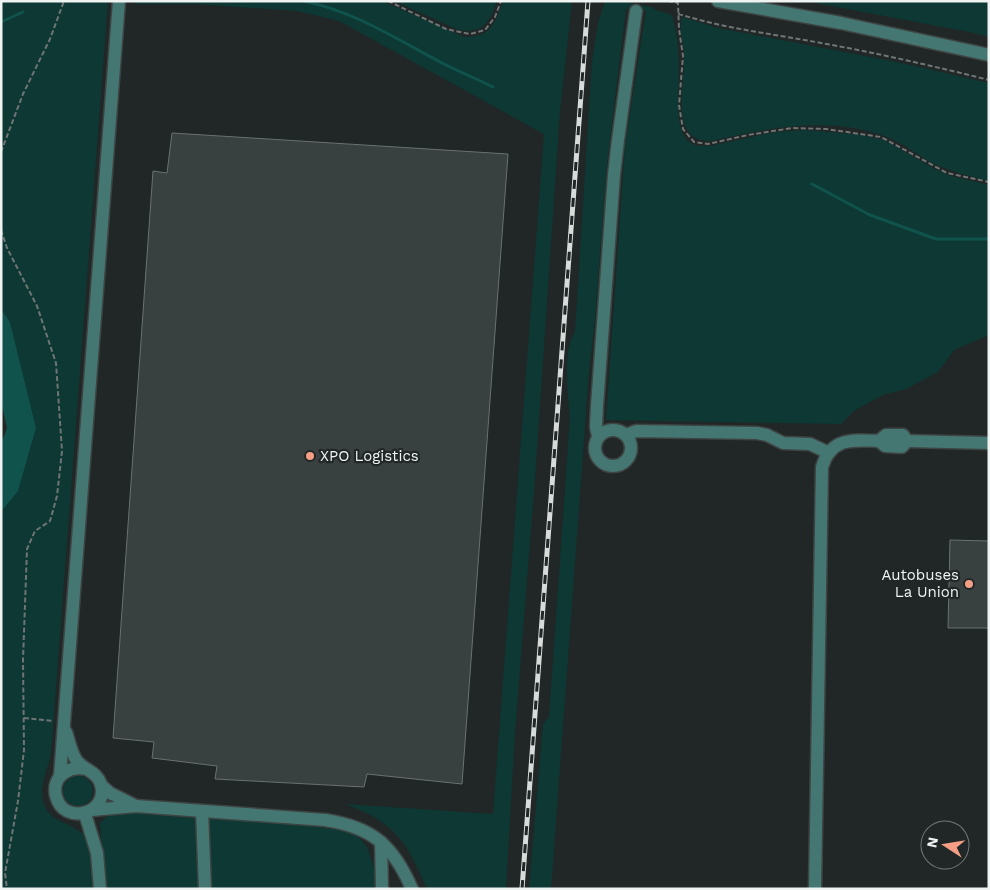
<svg xmlns="http://www.w3.org/2000/svg" width="990" height="890" font-family="'Work Sans',sans-serif">
<style>
.green{fill:#0d3834}
.water{fill:#10534d}
.lines{fill:none;stroke-linecap:round;stroke-linejoin:round}
.stream{stroke:#10534d;stroke-width:3}
.building{fill:#394140;stroke:#697270}
.minor-casing{stroke:#3d4443;stroke-width:15}
.path{stroke:#6f7574;stroke-width:2;stroke-dasharray:5 2.5;stroke-linecap:butt}
.minor{stroke:#447771;stroke-width:12}
.rail-casing{stroke:#d7dcdb;stroke-width:5}
.rail{stroke:#202726;stroke-width:3;stroke-dasharray:9;stroke-linecap:butt}
.poi-dot{fill:#f49e86;stroke:#202726;stroke-width:2}
.labels{text-anchor:middle;stroke-width:4.5;stroke-linejoin:round;paint-order:stroke}
.poi-label{font-size:15px;fill:#eff4f3;stroke:#202726;text-anchor:start}
</style>
<rect width="100%" height="100%" fill="#202726"/>
<g class="green">
<path d="M 1,1 L 108,1 L 51,754 C 46,775 33,799 52,816 C 59,822 69,824 76,829 C 82,833 87,836 90,842 C 95,853 93,876 94,889 L 1,889 L 1,512 L 18,491 L 36,428 L 10,322 L 1,309 Z"/>
<path d="M 135,1 L 382,1 L 464,37 C 491,37 495,24 503,1 L 572,1 L 560,111 L 535,479 L 515,733 L 506,889 L 427,889 C 407,842 395,822 345,804 L 493,814 L 544,134 L 339,21 L 297,11 L 194,4 L 135,4 Z"/>
<path d="M 394,1 L 497,1 C 490,22 483,34 459,30 Z"/>
<path d="M 605,1 L 620,1 L 652,7 L 656,10 L 672,15 C 677,32 679,50 679,69 C 680,88 672,131 691,143 C 696,147 704,146 710,146 L 775,132 L 807,130 L 861,135 L 884,140 L 935,169 L 951,176 L 989,185 L 989,335 L 954,350 L 938,372 L 906,389 L 883,395 L 854,411 L 841,424 L 606,420 L 625,145 L 646,11 L 626,9 L 607,164 L 595,319 L 589,372 L 551,889 L 529,889 L 543,724 L 549,717 L 570,417 C 568,394 562,351 575,332 L 592,61 L 598,23 Z"/>
<path d="M 805,1 L 989,1 L 989,37 L 974,33 Z"/>
<path d="M 682,17 L 718,28 L 897,62 L 989,83 L 989,181 C 970,176 952,172 934,164 C 917,155 902,142 884,136 C 828,116 767,128 711,141 C 667,142 686,83 684,55 C 684,42 678,31 682,17 Z"/>
<circle cx="78" cy="791" r="15"/>
<path d="M 116,809 L 170,816 L 283,822 L 343,830 L 358,836 L 367,847 L 374,868 L 375,889 L 104,889 L 100,823 Z"/>
</g>
<path class="water" d="M 1,309 L 10,322 L 36,428 L 18,491 L 1,512 L 1,444 L 7,428 L 1,401 Z"/>
<g class="lines">
<g class="stream">
<path d="M 304,1 C 356,12 398,40 444,64 C 460,72 477,79 493,87"/>
<path d="M 1,22 L 23,12"/>
<path d="M 812,184 L 870,215 L 936,239 L 989,239"/>
</g>
</g>
<g class="building">
<path d="M 172,133 L 508,154 L 462,784 L 367,774 L 364,787 L 215,779 L 217,766 L 152,758 L 154,742 L 113,738 L 153,171 L 167,173 Z"/>
<path d="M 950,540 L 989,541 L 989,628 L 948,628 Z"/>
</g>
<g class="lines">
<g class="minor-casing">
<g id="minor">
<path d="M 718,1 L 841,23 L 989,55"/>
<circle cx="613" cy="448" r="18"/>
<path d="M 626,435 L 636,431 L 757,433 L 767,435 L 783,443 L 810,444 L 829,453"/>
<path d="M 598,436 L 596,427 L 597,406 L 614,175 L 618,140 L 636,11"/>
<path d="M 879,441 L 886,435 L 903,435 L 907,441"/>
<path d="M 907,441 L 989,443"/>
<path d="M 66,732 C 69,740 71,753 77,761 C 84,770 98,772 101,785 C 109,814 63,826 56,796 C 51,777 69,765 87,769"/>
<path d="M 60,776 L 119,1"/>
<path d="M 101,785 L 110,793 L 134,805"/>
<path d="M 92,810 L 136,806 L 325,820 C 372,827 393,845 412,889"/>
<path d="M 202,811 L 205,889"/>
<path d="M 85,814 L 97,853 L 100,889"/>
<path d="M 381,842 L 382,889"/>
<path d="M 815,889 L 822,467 C 831,437 853,440 879,441 L 885,446 L 902,447 L 907,441"/>
</g>
</g>
<g class="path">
<path d="M 388,1 L 446,29 L 470,34 L 485,30 L 495,17 L 501,1"/>
<path d="M 668,1 L 678,3 L 679,29 L 683,56 L 679,105 L 683,129 L 694,142 L 708,144 L 748,135 L 792,128 L 826,129 L 881,137 L 947,173 L 989,182"/>
<path d="M 679,13 L 679,14 C 726,29 774,34 821,43 C 877,53 933,66 989,80"/>
<path d="M 1,152 L 23,94 L 50,39 L 64,1"/>
<path d="M 1,230 L 7,248 L 37,306 L 56,363 L 62,451 L 57,496 L 50,521 L 35,531 L 27,549 L 23,660 L 24,750 L 18,801 L 5,873 L 7,889"/>
<path d="M 24,718 L 53,721"/>
</g>
<use href="#minor" class="minor"/>
<g class="rail-casing">
<path id="rail" d="M 522,889 L 588,1"/>
</g>
<use href="#rail" class="rail"/>
</g>
<g class="poi-dot">
<circle cx="310" cy="456" r="5"/>
<circle cx="969" cy="584" r="5"/>
</g>
<g class="labels">
<g class="poi-label">
<text x="320" y="461">XPO Logistics</text>
<text x="959" y="580" text-anchor="end">Autobuses<tspan x="959" dy="17">La Union</tspan></text>
</g>
</g>
<rect width="990" height="890" fill="none" stroke="#eff4f3" stroke-width="5"/>
<g transform="translate(945 845) rotate(282)"><circle r="24" fill="#202726" stroke="#737978"/>
<path d="M0-4L9 19L0 12L-9 19Z" fill="#f49e86"/>
<text y="-8" font-size="14" font-weight="bold" text-anchor="middle" fill="#eff4f3">N</text>
</g>
</svg>
